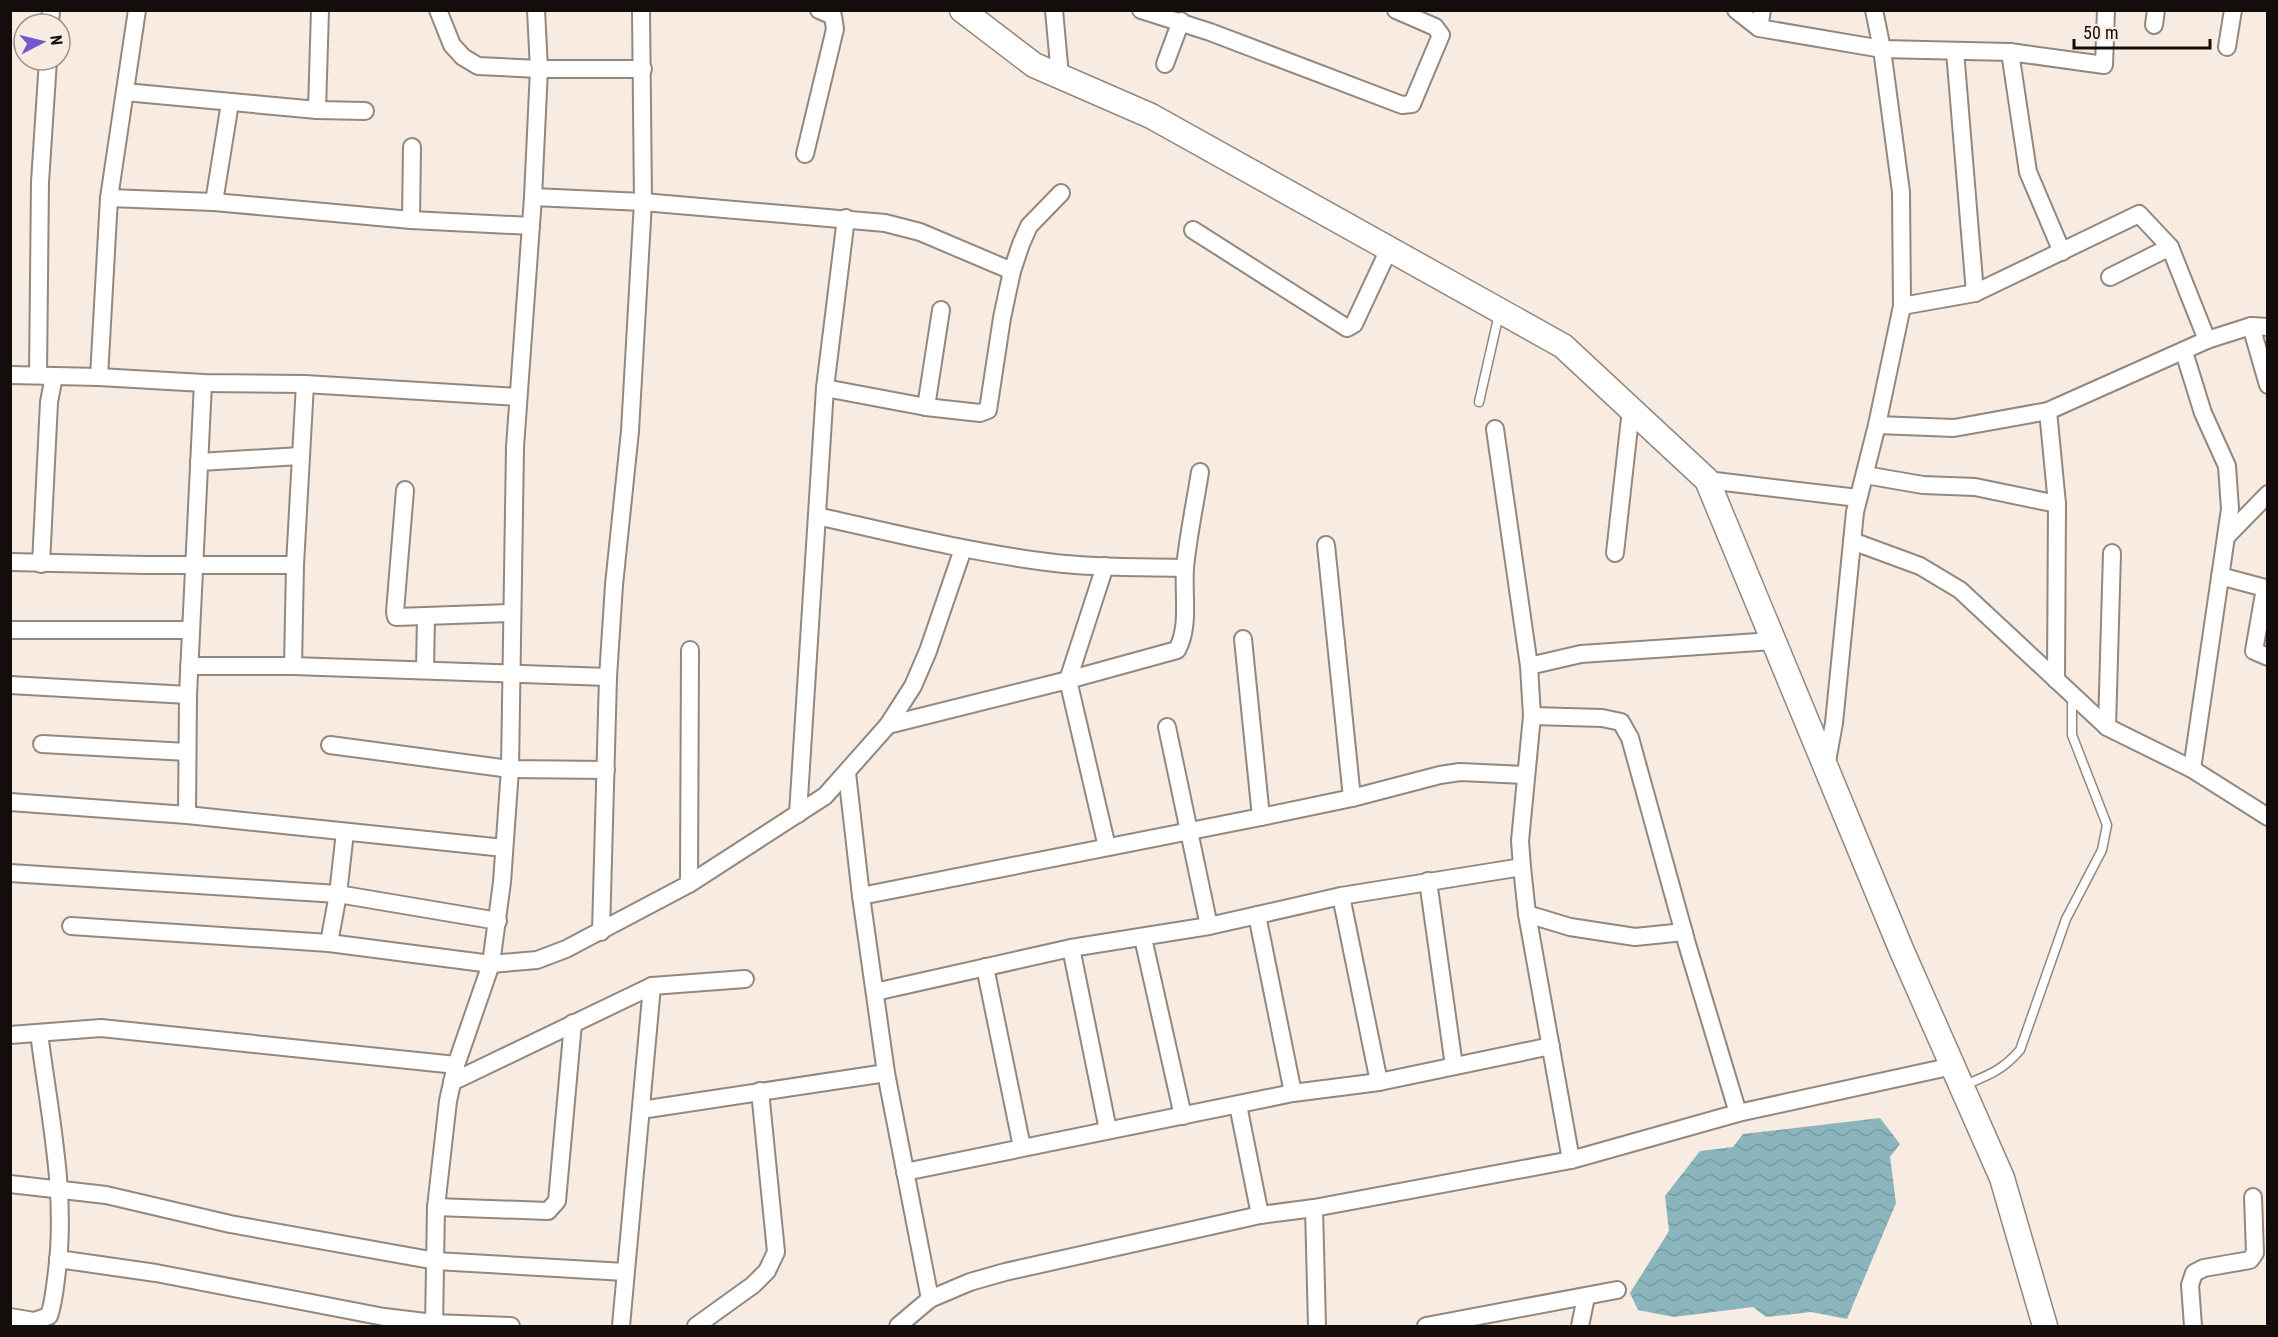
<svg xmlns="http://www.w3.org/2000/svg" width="2278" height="1337" font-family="'Roboto Condensed',sans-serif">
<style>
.water{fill:url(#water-waves)}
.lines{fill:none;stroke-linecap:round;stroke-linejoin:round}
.lane-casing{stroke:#93877e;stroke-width:11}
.street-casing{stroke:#93877e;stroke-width:20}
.secondary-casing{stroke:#93877e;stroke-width:27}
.lane{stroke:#fff;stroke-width:8}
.street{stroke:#fff;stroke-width:16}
.secondary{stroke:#fff;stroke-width:24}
</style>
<defs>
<pattern id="water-waves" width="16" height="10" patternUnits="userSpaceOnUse" patternTransform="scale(1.5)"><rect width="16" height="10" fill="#8bb5bc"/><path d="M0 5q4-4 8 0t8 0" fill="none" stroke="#779aa0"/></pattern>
</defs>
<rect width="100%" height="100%" fill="#f8ebe2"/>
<path class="water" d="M 1880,1118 L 1900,1144 L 1890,1157 L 1896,1203 L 1847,1319 L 1811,1312 L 1766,1317 L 1753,1307 L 1674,1317 L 1638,1310 L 1630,1293 L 1669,1231 L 1665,1196 L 1700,1151 L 1733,1147 L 1743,1134 Z"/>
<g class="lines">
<g class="lane-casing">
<g id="lane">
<path d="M 1479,402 L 1499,314"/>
<path d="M 1962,1086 C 1987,1076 2002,1071 2020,1050 L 2066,919 L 2102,850 L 2107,825 L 2072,735 L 2072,696"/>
</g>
</g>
<g class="street-casing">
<g id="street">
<path d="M 438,10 L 452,45 L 463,57 L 478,66 L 539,69 L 643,69"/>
<path d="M 1054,10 L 1060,76"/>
<path d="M 1141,10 L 1210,32 L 1402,105 L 1412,104 L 1441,35 L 1435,27 L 1396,10"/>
<path d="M 1736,10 L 1759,28 L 1882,49 L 2010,52 L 2104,65 L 2106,10"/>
<path d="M 50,24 L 51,10"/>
<path d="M 2154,25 L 2156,10"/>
<path d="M 1759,28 L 1762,10"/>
<path d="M 2227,47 L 2233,10"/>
<path d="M 1955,51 L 1975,293"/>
<path d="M 2010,52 L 2028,172 L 2062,252"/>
<path d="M 1165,64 L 1181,21"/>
<path d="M 125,92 L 317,110 L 365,111"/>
<path d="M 317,110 L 320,10"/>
<path d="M 805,154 L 835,29 L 833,16 L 819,10"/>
<path d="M 533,197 L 643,202 L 885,223 L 920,232 L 1012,271"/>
<path d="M 109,198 L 214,202 L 411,220 L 531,226"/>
<path d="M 214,202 L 230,103"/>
<path d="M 411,220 L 412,147"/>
<path d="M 1193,230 L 1347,328 L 1354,324 L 1389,249"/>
<path d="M 2110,277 L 2170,247"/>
<path d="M 1902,306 L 1975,293 L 2139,214 L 2170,247 L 2207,340"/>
<path d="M 2251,326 L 2268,385"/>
<path d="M 2184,352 L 2203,413 L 2227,466 L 2230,509 L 2192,769"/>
<path d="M 10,375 L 99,377 L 203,383 L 305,384 L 518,397"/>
<path d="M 38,375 L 40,182 L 48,60"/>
<path d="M 99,377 L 109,198 L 137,10"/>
<path d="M 825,388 L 926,407 L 980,413 L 988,410 L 1002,318 L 1012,271 L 1021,244 L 1029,226 L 1061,193"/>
<path d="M 926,407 L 941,310"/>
<path d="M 2048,411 L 2057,504 L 2056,680"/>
<path d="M 1877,425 L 1954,428 L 2048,411 L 2207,340 L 2251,326 L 2268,327"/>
<path d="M 1495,429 L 1529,666 L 1532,716 L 1520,841 L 1522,867 L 1527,914 L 1571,1160"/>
<path d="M 199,462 L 300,456"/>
<path d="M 1865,475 L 1923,485 L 1975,487 L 2057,504"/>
<path d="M 1707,480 L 1858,498"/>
<path d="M 405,490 L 395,612 L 396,617 L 512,613"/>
<path d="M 817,516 C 893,533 969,552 1047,562 C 1093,568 1139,567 1185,568"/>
<path d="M 2226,537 L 2268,494"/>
<path d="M 1852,541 L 1920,566 L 1960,590 L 2107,727 L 2192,769 L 2268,817"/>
<path d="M 1326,545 L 1352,798"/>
<path d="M 1615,553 L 1631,409"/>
<path d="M 10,562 L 145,565 L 295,565"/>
<path d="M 41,564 L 49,402 L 54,376"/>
<path d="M 1105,566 L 1068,680 L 1107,847"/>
<path d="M 2220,576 L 2265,588 L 2254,651 L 2268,657"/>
<path d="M 10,630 L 191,630"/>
<path d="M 1243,639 L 1261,817"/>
<path d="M 189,666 L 293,666 L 608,677"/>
<path d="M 293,666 L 295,565 L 305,384"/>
<path d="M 1529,666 L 1581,654 L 1773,641"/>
<path d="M 425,669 L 426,617"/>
<path d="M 10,685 L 188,695"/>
<path d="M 1532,716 L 1602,718 L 1621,722 L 1630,738 L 1687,944 L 1738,1113"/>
<path d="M 888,725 L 1068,680 L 1177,650 C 1190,627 1183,594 1185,568 C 1188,536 1195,504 1200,472"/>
<path d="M 1167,727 L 1209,926"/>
<path d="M 2107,727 L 2112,553"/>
<path d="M 42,744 L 187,752"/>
<path d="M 330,745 L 510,769 L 606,770"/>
<path d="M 1826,767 L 1834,723 L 1855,512 L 1877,425 L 1902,306 L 1901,192 L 1882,49 L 1874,10"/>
<path d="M 847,773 L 861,896 L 886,1073 L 930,1299"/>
<path d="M 10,802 L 187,815 L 504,848"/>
<path d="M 798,814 L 825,388 L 846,218"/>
<path d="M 187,815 L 188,695 L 203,383"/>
<path d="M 10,873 L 338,894 L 498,921"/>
<path d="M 1428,881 L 1454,1066"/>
<path d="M 689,884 L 690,650"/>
<path d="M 861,896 L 1261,817 L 1352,798 L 1440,775 L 1460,772 L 1525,775"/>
<path d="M 1341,896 L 1379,1082"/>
<path d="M 1527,914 L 1570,927 L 1635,937 L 1684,932"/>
<path d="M 1257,915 L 1293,1093"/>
<path d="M 71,926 L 329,943 L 491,964 L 537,960 L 566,949 L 689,884 L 825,796 L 888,725 L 913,686 L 928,651 L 963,549"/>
<path d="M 601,932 L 608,677 L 614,585 L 630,431 L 643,202 L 641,10"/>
<path d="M 1143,938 L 1183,1116"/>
<path d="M 329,943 L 338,894 L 345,832"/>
<path d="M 1071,948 L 1108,1130"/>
<path d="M 985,967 L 1022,1147"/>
<path d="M 875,992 L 1071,948 L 1209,926 L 1341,896 L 1522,867"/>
<path d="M 10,1035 L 101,1028 L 456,1065"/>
<path d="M 452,1082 L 652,986 L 745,979"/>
<path d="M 1238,1105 L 1260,1215"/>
<path d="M 641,1110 L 886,1073"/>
<path d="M 905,1172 L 1293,1093 L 1379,1082 L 1551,1046"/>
<path d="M 10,1184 L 106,1195 L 230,1224 L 436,1261 L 625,1272"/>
<path d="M 436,1207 L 548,1211 L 557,1201 L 573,1023"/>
<path d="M 1314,1208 L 1317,1326"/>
<path d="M 58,1259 L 156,1273 L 384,1317 L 434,1323 L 511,1326"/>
<path d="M 10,1317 L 34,1321 L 49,1316 C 54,1302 55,1286 57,1271 C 67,1192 49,1112 39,1033"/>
<path d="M 434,1326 L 436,1207 L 448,1101 L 456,1065 L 491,964 L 502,882 L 510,769 L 515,447 L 533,197 L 539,69 L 536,10"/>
<path d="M 621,1326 L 652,986"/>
<path d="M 696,1326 L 753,1285 L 767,1271 L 776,1252 L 760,1091"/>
<path d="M 898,1326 L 930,1299 L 970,1282 L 1005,1272 L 1260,1215 L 1314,1208 L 1571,1160 L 1738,1113 L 1953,1066"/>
<path d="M 1426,1326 L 1617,1290"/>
<path d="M 1580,1326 L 1586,1297"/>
<path d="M 2193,1326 L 2190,1285 L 2194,1273 L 2204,1268 L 2250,1260 L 2255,1253 L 2253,1197"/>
</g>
</g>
<g class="secondary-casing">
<path id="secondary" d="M 962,10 L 1034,65 L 1151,116 L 1563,346 L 1707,480 L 1901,949 L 2002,1178 L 2045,1326"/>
</g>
<use href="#lane" class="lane"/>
<use href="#street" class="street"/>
<use href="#secondary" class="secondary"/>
</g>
<rect width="2278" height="1337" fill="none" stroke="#130e0b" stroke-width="24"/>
<g transform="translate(42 42) rotate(83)"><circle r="28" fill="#f8ebe2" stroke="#9c938c" stroke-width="1.5"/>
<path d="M0-4.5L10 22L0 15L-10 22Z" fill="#7458d2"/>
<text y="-9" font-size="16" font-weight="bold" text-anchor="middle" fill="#130e0b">N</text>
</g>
<path d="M2074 39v9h136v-9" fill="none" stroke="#130e0b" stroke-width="3"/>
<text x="2083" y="39" font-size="18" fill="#130e0b" stroke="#f8ebe2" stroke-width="4.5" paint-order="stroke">50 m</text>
</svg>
